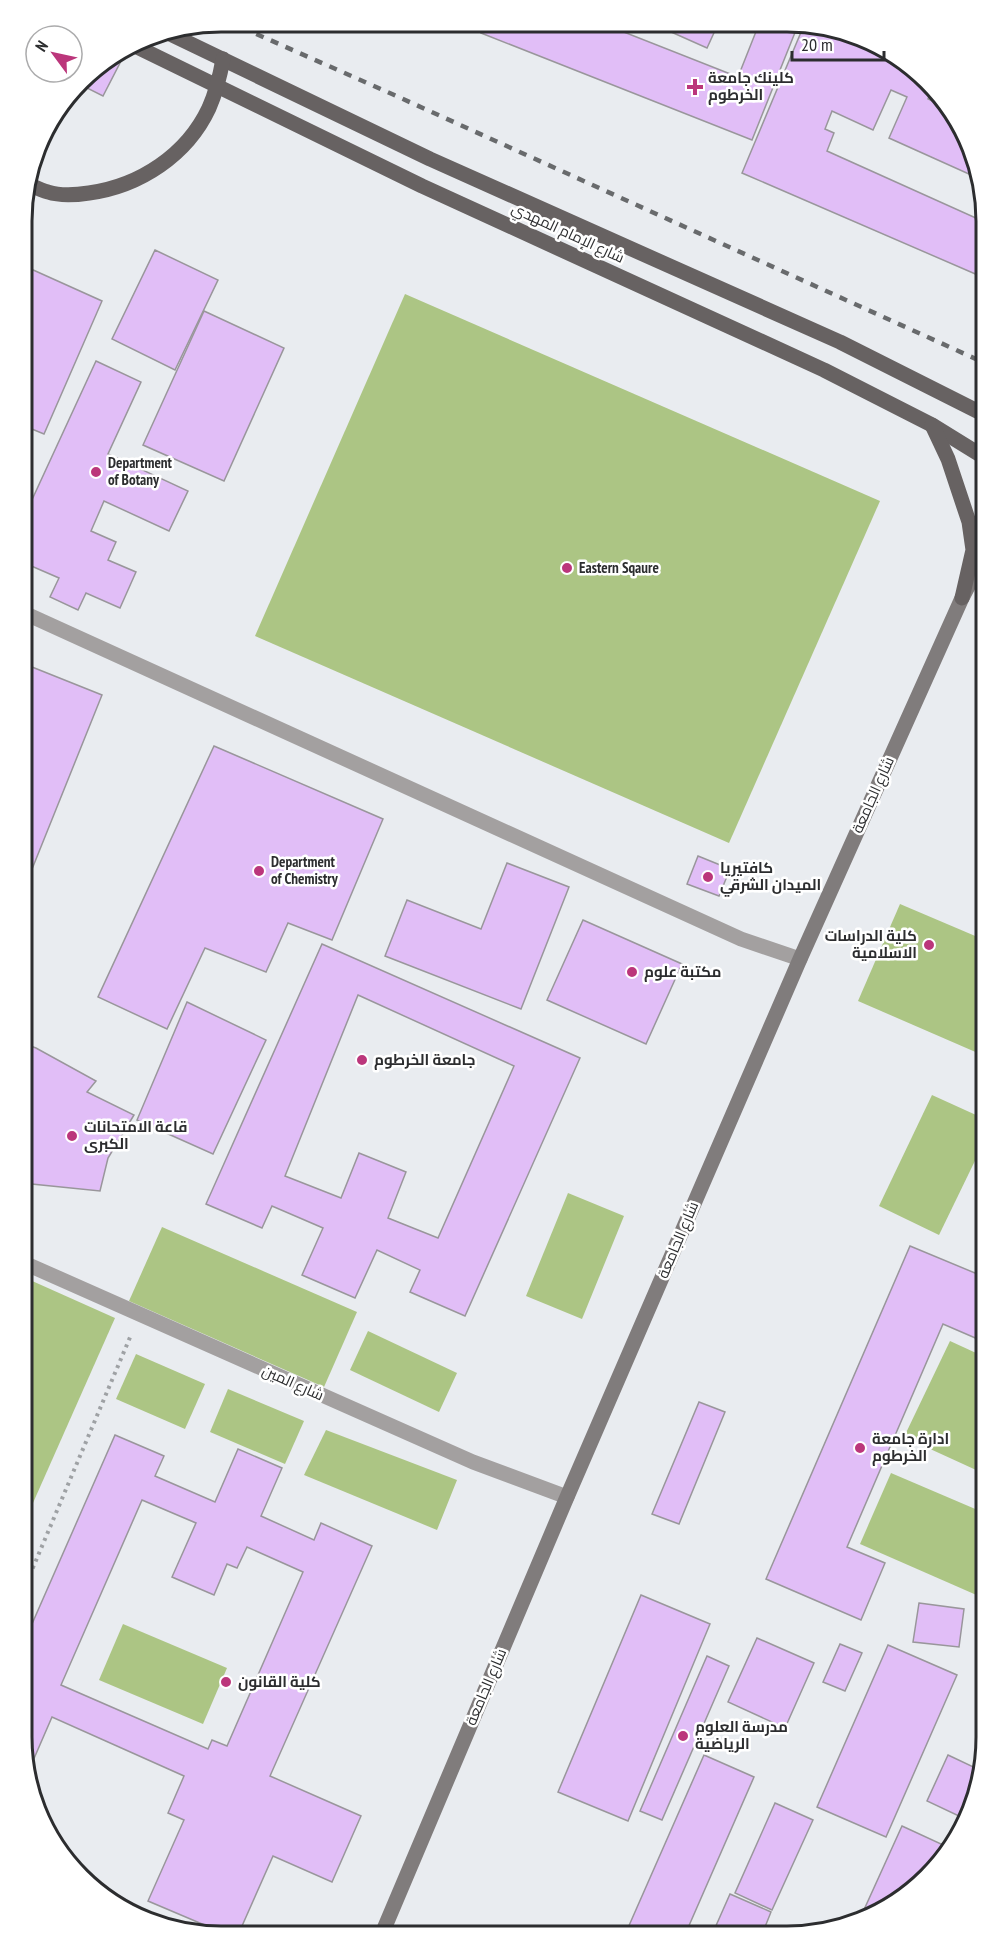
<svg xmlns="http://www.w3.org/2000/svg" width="1008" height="1958" font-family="'PT Sans Narrow',Cairo,sans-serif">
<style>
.green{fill:#acc584}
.building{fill:#e1bef7;stroke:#99969b;stroke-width:1.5;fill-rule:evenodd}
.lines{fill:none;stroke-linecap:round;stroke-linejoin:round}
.path{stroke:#9ea1a4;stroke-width:4;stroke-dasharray:3 4.5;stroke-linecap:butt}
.service{stroke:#a3a0a0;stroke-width:15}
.secondary{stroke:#807c7c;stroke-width:15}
.primary{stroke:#676262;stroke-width:15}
.rail{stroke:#686a6c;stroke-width:4.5;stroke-dasharray:8 8;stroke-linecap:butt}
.poi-dot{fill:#bb367b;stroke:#fff;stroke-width:2}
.labels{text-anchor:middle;stroke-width:5;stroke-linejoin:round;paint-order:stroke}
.poi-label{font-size:15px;font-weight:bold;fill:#2c2d2f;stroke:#fff;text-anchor:start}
.street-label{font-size:15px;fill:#2c2d2f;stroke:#fff}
.rim{fill:none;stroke:#2c2d2f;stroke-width:3}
</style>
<rect width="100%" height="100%" fill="#e9ecf0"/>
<g class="green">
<path d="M 405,294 L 880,501 L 729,843 L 255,636 Z"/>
<path d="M 900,904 L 987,941 L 987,1057 L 858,1001 Z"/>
<path d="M 932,1095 L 987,1120 L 987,1136 L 939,1235 L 879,1206 Z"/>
<path d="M 568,1193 L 624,1216 L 582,1319 L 526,1296 Z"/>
<path d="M 162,1227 L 357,1312 L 324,1387 L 129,1301 Z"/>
<path d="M 21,1276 L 115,1318 L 21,1530 Z"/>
<path d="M 368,1331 L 457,1373 L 439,1412 L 350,1370 Z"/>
<path d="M 950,1341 L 987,1358 L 987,1475 L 904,1437 Z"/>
<path d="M 136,1354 L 205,1384 L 185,1429 L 116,1399 Z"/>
<path d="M 228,1389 L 304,1421 L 285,1464 L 210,1432 Z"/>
<path d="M 326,1430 L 457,1480 L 437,1530 L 304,1475 Z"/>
<path d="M 891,1473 L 987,1514 L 987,1584 L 981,1597 L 860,1544 Z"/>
<path d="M 123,1624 L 227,1668 L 203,1724 L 99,1680 Z"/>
</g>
<g class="building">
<path d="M 485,23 L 601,23 L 738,77 L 759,24 L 798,25 L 752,140 L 481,33 Z"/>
<path d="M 661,24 L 718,24 L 707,48 L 660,27 Z"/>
<path d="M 804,25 L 826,25 L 919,71 L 932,90 L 928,99 L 943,106 L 977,157 L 980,179 L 889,138 L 907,97 L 891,90 L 873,130 L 832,111 L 825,129 L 834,133 L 827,151 L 987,223 L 987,279 L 742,173 Z"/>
<path d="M 112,56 L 121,61 L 103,96 L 83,86 L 92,69 Z"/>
<path d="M 155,250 L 218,280 L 175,370 L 112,339 Z"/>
<path d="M 31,269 L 102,301 L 44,434 L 22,425 L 23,287 Z"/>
<path d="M 204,311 L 284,348 L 224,481 L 143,445 Z"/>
<path d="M 96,361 L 141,382 L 108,454 L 188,491 L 169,531 L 104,501 L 91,531 L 116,542 L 108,560 L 136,572 L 120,608 L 86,593 L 78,610 L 50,597 L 59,578 L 22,562 L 22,501 L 30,504 Z"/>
<path d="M 22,663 L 102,695 L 22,894 Z"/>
<path d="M 214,746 L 383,819 L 332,940 L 288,923 L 266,972 L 205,948 L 167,1029 L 98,997 Z"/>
<path d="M 698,856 L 730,869 L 719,896 L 687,884 Z"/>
<path d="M 507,863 L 569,887 L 521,1009 L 385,956 L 407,900 L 481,929 Z"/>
<path d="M 583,920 L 682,964 L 646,1044 L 547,1000 Z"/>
<path d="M 322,944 L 580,1058 L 465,1316 L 410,1292 L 420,1270 L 377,1250 L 355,1298 L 302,1275 L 323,1228 L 272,1206 L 262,1228 L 206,1204 ZM 358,995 L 514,1066 L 438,1238 L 388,1218 L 406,1172 L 359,1153 L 341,1198 L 285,1176 Z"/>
<path d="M 187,1002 L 266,1040 L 213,1154 L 137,1120 Z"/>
<path d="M 22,1043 L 36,1048 L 96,1081 L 87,1092 L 134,1115 L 108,1158 L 100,1191 L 22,1183 Z"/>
<path d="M 910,1246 L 987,1278 L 987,1343 L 943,1324 L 847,1547 L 885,1563 L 861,1620 L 766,1579 Z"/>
<path d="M 699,1402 L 725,1412 L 679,1524 L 652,1514 Z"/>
<path d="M 115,1435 L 164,1456 L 155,1476 L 215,1502 L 238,1449 L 282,1468 L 261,1516 L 314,1540 L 321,1523 L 372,1546 L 270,1776 L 361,1816 L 332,1882 L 273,1856 L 238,1935 L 228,1935 L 148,1901 L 184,1820 L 168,1813 L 184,1776 L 52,1717 L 29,1770 L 26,1769 L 21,1738 L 21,1649 ZM 142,1500 L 196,1523 L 172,1577 L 214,1595 L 227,1564 L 237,1568 L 247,1547 L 303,1572 L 227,1746 L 212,1740 L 208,1749 L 61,1685 Z"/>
<path d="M 641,1595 L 710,1624 L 628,1821 L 558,1792 Z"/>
<path d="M 919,1603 L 964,1609 L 959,1647 L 913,1642 Z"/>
<path d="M 757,1638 L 814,1663 L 785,1728 L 728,1702 Z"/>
<path d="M 840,1644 L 862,1653 L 845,1691 L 823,1682 Z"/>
<path d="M 888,1645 L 957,1675 L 886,1837 L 817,1807 Z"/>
<path d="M 707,1656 L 729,1666 L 662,1820 L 640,1811 Z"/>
<path d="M 987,1665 L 987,1687 L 979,1684 Z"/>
<path d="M 704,1755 L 754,1777 L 684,1937 L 624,1937 Z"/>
<path d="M 948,1755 L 982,1771 L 961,1817 L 927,1801 Z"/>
<path d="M 775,1803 L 813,1820 L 772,1910 L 735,1893 Z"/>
<path d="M 902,1826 L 952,1849 L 946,1859 L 899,1903 L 858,1923 Z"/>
<path d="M 730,1894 L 771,1912 L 761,1937 L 711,1937 Z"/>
</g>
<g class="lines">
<path class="path" d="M 21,1596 L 131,1335"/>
<g class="service">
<path d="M 22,612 L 741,939 L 800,959"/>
<path d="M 22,1262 L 473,1462 L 567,1497"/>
</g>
<path class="secondary" d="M 381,1936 L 567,1497 L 800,959 L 962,598 L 987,550"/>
<g class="primary">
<path d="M 166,32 L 430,159 L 840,342 L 987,416"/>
<path d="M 131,44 L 422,186 L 824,370 L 932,425 L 987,459"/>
<path d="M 26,183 C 33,186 40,190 48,192 C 60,196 76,195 89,193 C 140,186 187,155 209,108 C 216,92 220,76 223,59"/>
<path d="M 932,425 L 948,459 L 969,522 L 973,550 L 962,598"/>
</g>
<path class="rail" d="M 227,21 L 392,94 L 987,364"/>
</g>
<g class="poi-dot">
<path d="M692 78h6v6h6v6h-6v6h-6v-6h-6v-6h6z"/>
<circle cx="96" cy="472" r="6"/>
<circle cx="567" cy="568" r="6"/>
<circle cx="259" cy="871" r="6"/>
<circle cx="708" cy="877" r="6"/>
<circle cx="929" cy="945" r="6"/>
<circle cx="632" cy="972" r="6"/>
<circle cx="362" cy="1060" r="6"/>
<circle cx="72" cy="1136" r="6"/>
<circle cx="860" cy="1448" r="6"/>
<circle cx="226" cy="1682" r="6"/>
<circle cx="683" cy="1736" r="6"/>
</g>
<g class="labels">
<g class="poi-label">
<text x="708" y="83">كلينك جامعة<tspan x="708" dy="17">الخرطوم</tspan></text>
<text x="108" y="468">Department<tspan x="108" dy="17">of Botany</tspan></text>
<text x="579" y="573">Eastern Sqaure</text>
<text x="271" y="867">Department<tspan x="271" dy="17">of Chemistry</tspan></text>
<text x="720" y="873">كافتيريا<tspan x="720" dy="17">الميدان الشرقي</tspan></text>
<text x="917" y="941" text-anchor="end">كلية الدراسات<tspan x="917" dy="17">الاسلامية</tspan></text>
<text x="644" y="977">مكتبة علوم</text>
<text x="374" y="1065">جامعة الخرطوم</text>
<text x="84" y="1132">قاعة الامتحانات<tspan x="84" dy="17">الكبرى</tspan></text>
<text x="872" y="1444">ادارة جامعة<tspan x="872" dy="17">الخرطوم</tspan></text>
<text x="238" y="1687">كلية القانون</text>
<text x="695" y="1732">مدرسة العلوم<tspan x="695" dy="17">الرياضية</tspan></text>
</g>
<g class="street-label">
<text transform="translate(568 233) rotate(25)" y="5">شارع الإمام المهدي</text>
<text transform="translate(873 795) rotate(-66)" y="5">شارع الجامعة</text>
<text transform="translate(678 1240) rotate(-67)" y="5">شارع الجامعة</text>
<text transform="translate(293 1383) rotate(24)" y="5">شارع المين</text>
<text transform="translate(486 1687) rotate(-67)" y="5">شارع الجامعة</text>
</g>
</g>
<path d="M0 0H1008V1958H0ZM221 32H787A189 189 0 0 1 976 221V1737A189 189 0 0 1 787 1926H221A189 189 0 0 1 32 1737V221A189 189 0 0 1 221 32Z" fill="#fff" fill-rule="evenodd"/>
<path class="rim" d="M221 32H787A189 189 0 0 1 976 221V1737A189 189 0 0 1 787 1926H221A189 189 0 0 1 32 1737V221A189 189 0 0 1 221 32Z"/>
<g transform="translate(54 54) rotate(303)"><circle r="28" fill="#ffffff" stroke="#ababac" stroke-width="1.5"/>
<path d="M0-4.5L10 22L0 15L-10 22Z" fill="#bb367b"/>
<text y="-9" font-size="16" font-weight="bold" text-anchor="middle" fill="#2c2d2f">N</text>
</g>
<path d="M792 51v9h92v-9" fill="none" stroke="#2c2d2f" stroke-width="3"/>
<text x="801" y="51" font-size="18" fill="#2c2d2f" stroke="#ffffff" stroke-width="4.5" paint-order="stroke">20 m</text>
</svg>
